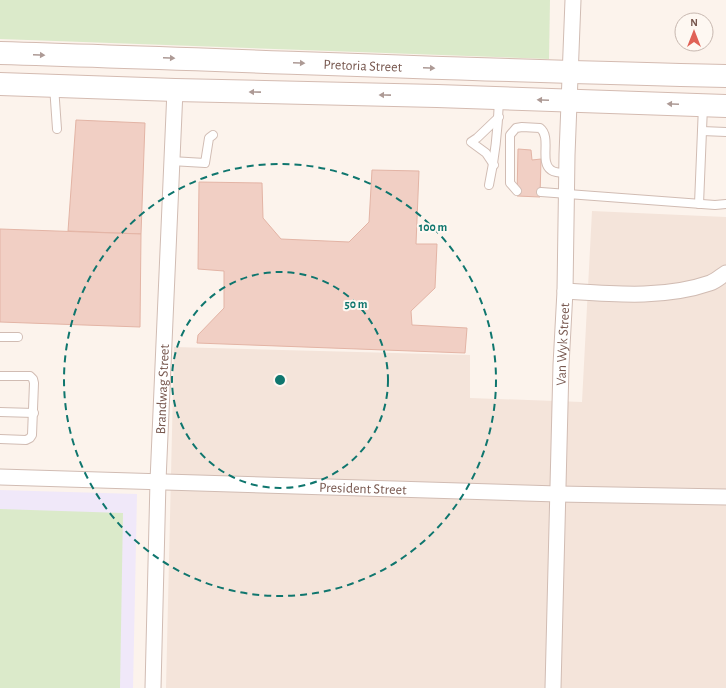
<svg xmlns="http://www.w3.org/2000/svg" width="726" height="688" font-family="'Alegreya Sans',sans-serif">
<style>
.residential{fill:#f4e4da}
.education{fill:#f0e8f9}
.green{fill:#dbeaca}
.building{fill:#f1cfc4;stroke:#e3b4a5}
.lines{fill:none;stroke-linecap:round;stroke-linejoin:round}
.service-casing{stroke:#d1bcb3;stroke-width:10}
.minor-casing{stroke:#d1bcb3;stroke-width:17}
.secondary-casing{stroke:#d4bbb1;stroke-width:24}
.service{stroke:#fff;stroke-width:8}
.minor{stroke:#fff;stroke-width:15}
.secondary{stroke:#fff;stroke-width:22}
.oneway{fill:#ad9a95}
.ring{fill:none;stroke:#0f766e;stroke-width:2;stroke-dasharray:7 5}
.labels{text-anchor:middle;stroke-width:4;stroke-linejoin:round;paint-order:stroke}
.street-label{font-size:14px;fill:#77574e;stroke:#fef8f2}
.centre{fill:#0f766e;stroke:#fef8f2;stroke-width:2}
.ring-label{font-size:12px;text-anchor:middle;font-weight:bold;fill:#0f766e;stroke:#fef8f2;stroke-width:4;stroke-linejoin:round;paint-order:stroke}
</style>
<rect width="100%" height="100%" fill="#fcf3ec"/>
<path class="residential" d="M 592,211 L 726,217 L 726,688 L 166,688 L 174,347 L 470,355 L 470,398 L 582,402 Z"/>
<path class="education" d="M 0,490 L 137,494 L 133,688 L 0,688 Z"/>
<g class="green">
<path d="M 0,0 L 550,0 L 549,59 L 0,39 Z"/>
<path d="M 0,509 L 123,513 L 120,688 L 0,688 Z"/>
</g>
<g class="building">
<path d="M 76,120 L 145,123 L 141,234 L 68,231 Z"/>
<path d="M 518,149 L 531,150 L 532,160 L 541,159 L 540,197 L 517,196 Z"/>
<path d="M 372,170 L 419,171 L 416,244 L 437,244 L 435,288 L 411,311 L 412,325 L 467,328 L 465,353 L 197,343 L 198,335 L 224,308 L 224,271 L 198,269 L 199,182 L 262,183 L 263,218 L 281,239 L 349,242 L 369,222 Z"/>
<path d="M 0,229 L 141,234 L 140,327 L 0,322 Z"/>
</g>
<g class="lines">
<g class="service-casing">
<g id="service">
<path d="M 54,86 L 57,129"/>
<path d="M 702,131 L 726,132"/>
<path d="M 171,161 L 205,163 L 209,138 L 213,135"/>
<path d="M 494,165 L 486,153 L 471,142 L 477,138 L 499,117"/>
<path d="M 489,185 C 495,157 498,128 499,100"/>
<path d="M 517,191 L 510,183 L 510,135 L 516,128 L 522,127 L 540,128 C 552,137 539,162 551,170 C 555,173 562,173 567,173"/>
<path d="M 541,192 L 715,205 L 726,204"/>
<path d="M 699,204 L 703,106"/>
<path d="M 0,337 L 18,337"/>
<path d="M 0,376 L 30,376 L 33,379 L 34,383 L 32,435 L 30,438 L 26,440 L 0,439"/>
<path d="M 0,412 L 34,413"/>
</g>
</g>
<g class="minor-casing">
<g id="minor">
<path d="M 565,291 C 613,294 664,299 710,283 C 716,281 721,276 726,273"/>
<path id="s1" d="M 0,477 L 558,494 L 726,497"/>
<path id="s2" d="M 153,688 L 158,481 L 175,90"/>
<path id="s3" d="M 553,688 L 561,365 L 565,291 L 567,155 L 573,0"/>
</g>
</g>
<g class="secondary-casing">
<g id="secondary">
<path id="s4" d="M 0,53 C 242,60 484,71 726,76"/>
<path d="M 0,84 L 175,90 L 437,96 L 726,106"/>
</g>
</g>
<use href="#service" class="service"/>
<use href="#minor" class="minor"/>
<use href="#secondary" class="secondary"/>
</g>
<defs><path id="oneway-solid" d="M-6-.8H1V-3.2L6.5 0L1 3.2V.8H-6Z"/></defs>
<g class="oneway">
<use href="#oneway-solid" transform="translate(39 55) rotate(2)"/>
<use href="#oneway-solid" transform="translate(169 58) rotate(2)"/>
<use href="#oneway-solid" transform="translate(299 63) rotate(2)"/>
<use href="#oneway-solid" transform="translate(429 68) rotate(2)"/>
<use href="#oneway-solid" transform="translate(255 92) rotate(-179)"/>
<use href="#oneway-solid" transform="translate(385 95) rotate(-179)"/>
<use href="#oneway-solid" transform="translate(543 100) rotate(-178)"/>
<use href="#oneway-solid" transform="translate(673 104) rotate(-178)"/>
</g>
<g class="ring">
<circle cx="280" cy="380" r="108"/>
<circle cx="280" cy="380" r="216"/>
</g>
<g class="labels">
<g class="street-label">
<text dy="5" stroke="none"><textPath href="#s4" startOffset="363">Pretoria Street</textPath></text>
<text dy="5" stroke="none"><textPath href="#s3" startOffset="344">Van Wyk Street</textPath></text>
<text dy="5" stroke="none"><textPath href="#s2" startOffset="299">Brandwag Street</textPath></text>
<text dy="5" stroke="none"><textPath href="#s1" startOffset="363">President Street</textPath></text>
</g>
</g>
<circle cx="280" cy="380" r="6" class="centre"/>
<g class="ring-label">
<text x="433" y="231">100 m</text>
<text x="356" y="308">50 m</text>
</g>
<g transform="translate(694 32)"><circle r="19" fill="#fef8f2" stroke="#c8b8b0"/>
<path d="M0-3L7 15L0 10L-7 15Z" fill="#e06256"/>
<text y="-6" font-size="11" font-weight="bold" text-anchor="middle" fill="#77574e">N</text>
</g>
</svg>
